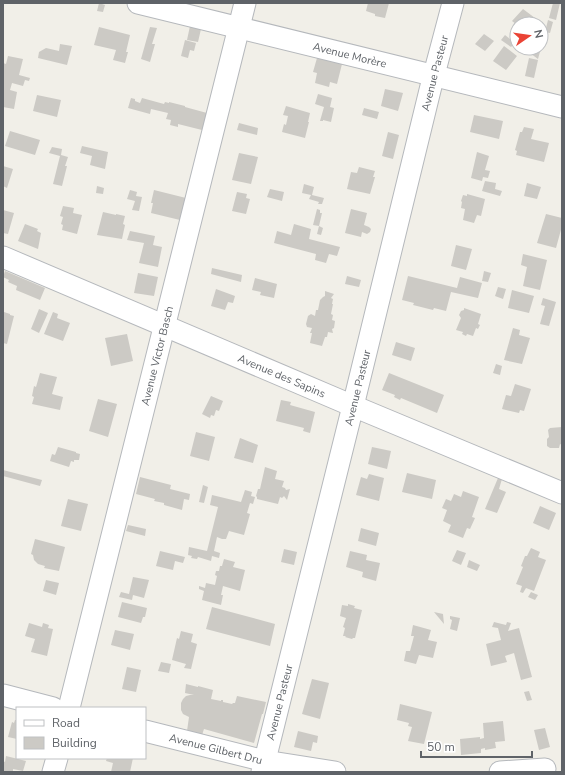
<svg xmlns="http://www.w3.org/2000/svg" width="565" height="775" font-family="'Nunito Sans',sans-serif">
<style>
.building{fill:#cccac5}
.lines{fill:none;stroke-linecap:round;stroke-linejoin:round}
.minor-casing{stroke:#b5b8bc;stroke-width:23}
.minor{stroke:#fff;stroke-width:21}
.labels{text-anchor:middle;stroke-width:3;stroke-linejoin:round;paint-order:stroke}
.street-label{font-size:11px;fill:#5f6368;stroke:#fff}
</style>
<rect width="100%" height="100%" fill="#f1efe8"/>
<path class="building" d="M 99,3 L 105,5 L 103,12 L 97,11 Z
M 368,3 L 389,3 L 385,18 L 375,16 L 375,14 L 366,11 Z
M 553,3 L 560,3 L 556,20 L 549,18 Z
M 523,9 L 535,18 L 531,24 L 516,24 L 512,21 Z
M 548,20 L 553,22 L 550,33 L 545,32 Z
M 190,26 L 201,29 L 198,42 L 187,40 Z
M 99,27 L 130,35 L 126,52 L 128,52 L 125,63 L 113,60 L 116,50 L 94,45 Z
M 150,27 L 157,28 L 152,44 L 155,44 L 150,62 L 141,59 Z
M 484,34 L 494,41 L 485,51 L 475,44 Z
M 505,35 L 515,43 L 511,47 L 501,40 Z
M 185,40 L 196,43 L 194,51 L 190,50 L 188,58 L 181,56 Z
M 60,44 L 72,46 L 67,65 L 38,58 L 39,52 L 46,48 L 59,51 Z
M 504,46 L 517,56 L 506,70 L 493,61 Z
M 523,48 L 541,48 L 538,59 Z
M 8,56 L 23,59 L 19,75 L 30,78 L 29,81 L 25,80 L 23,86 L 12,83 L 10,90 L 17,92 L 14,109 L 3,107 L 3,85 L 4,81 L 3,80 L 3,63 L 6,64 Z
M 317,58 L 342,64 L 337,84 L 330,82 L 329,87 L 315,83 L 317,73 L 313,72 Z
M 529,58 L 538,60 L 534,78 L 525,76 Z
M 385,89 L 403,93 L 398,111 L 381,106 Z
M 318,94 L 332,98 L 330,107 L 334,108 L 331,122 L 323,120 L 323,121 L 320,121 L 324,107 L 315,104 Z
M 37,95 L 61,100 L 57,117 L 33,111 Z
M 131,98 L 135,99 L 135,101 L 140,103 L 142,98 L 164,104 L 165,102 L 169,103 L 169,102 L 185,106 L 185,107 L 207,113 L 202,130 L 178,124 L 178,127 L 170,125 L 171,120 L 166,119 L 168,113 L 151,109 L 150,114 L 128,108 Z
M 286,106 L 310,113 L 308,122 L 309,122 L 305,138 L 282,132 L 284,124 L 286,125 L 288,116 L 283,115 Z
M 364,108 L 379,112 L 377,119 L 362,115 Z
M 474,115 L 503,121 L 499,139 L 470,132 Z
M 239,123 L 258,128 L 257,135 L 237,130 Z
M 524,127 L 534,129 L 531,139 L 549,143 L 544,162 L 516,155 L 517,151 L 515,150 L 520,132 L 522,132 Z
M 10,131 L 40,140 L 35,155 L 5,146 Z
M 388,132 L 399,135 L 393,159 L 382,156 Z
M 82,146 L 108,152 L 105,169 L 90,165 L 92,156 L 80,153 Z
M 52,147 L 62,149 L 61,155 L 68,157 L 65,166 L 67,166 L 62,186 L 53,184 L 60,156 L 49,153 Z
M 477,152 L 489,156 L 485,170 L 490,171 L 488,178 L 483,177 L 482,181 L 471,178 Z
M 239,153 L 258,157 L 251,184 L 232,180 Z
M 3,166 L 13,169 L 7,188 L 3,186 Z
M 359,167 L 375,171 L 373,177 L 375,177 L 370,194 L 347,189 L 351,172 L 357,173 Z
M 485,181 L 496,183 L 495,189 L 502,191 L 500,196 L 482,191 Z
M 527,183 L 541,187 L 537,199 L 524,196 Z
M 304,184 L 314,187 L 312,195 L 324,198 L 322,204 L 318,204 L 319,202 L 309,199 L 311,195 L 302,193 Z
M 97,186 L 104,188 L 103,194 L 96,193 Z
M 270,189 L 284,192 L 282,201 L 267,197 Z
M 130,190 L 137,192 L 136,196 L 142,197 L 139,211 L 132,210 L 135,201 L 127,199 Z
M 154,190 L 186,198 L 180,220 L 151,213 L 153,203 L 151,203 Z
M 237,192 L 247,194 L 246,198 L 250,199 L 246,214 L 232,211 Z
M 467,194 L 485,199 L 481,216 L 477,215 L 474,223 L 463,220 L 465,209 L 461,208 L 462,202 L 461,201 L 463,195 L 467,196 Z
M 63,206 L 74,208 L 73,213 L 82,215 L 77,234 L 62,230 L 63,225 L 61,224 L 63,217 L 60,216 Z
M 317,209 L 320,210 L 320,213 L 322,213 L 319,226 L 323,228 L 321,235 L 317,234 L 319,226 L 313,225 Z
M 351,209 L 367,213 L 364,225 L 369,227 L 371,229 L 370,232 L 367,234 L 362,232 L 361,237 L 345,233 Z
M 3,210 L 14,213 L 8,234 L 3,233 Z
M 103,212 L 116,215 L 116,214 L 125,216 L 123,224 L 125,225 L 122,239 L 97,235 Z
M 546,214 L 562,218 L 562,226 L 556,248 L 537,243 Z
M 25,224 L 38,229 L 37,231 L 41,233 L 38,249 L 18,241 Z
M 294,224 L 311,229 L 309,239 L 340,247 L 337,256 L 329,254 L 326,263 L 315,260 L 316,254 L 274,243 L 277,231 L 291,235 Z
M 130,231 L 155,236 L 153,245 L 162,247 L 158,267 L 139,263 L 144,243 L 127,240 Z
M 456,245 L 472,249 L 466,270 L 451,266 Z
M 523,254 L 547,260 L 540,290 L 523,286 L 527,267 L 521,265 Z
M 212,268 L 242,275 L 241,282 L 211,274 Z
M 5,271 L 45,288 L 40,300 L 16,290 L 17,286 L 8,282 L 9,280 L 3,277 Z
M 484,271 L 491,273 L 488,282 L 482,281 Z
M 138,273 L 158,277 L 154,296 L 134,293 Z
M 347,276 L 361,280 L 359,287 L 345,284 Z
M 408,276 L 457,288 L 460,277 L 482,283 L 478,298 L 451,292 L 446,311 L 434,308 L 433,310 L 413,305 L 414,303 L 402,300 Z
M 255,278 L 277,284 L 274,298 L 260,295 L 261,292 L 252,290 Z
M 498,287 L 506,289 L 503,299 L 495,296 Z
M 216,289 L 235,296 L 233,303 L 228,302 L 225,310 L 211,306 Z
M 512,290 L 534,296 L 529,313 L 508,308 Z
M 325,291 L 334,294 L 331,298 L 333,299 L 332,304 L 333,304 L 331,314 L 333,315 L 332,320 L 335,321 L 334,328 L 332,329 L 333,333 L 328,332 L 327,337 L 325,337 L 322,346 L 310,343 L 312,333 L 310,333 L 312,328 L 307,327 L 306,324 L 308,316 L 311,314 L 315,316 L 316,310 L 318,310 L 320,300 L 323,297 L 325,296 Z
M 543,298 L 556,302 L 549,326 L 540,324 L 545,306 L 541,305 Z
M 464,308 L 481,314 L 478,324 L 480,325 L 478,329 L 476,328 L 473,336 L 467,334 L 466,336 L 462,334 L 463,332 L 456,330 L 461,318 L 459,315 L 461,311 L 464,310 Z
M 39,309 L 48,313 L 39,333 L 31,329 Z
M 4,312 L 10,314 L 10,315 L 14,316 L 7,344 L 3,343 L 3,317 Z
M 53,312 L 58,314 L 57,318 L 70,323 L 63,341 L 44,334 Z
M 513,328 L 520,330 L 519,335 L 530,338 L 522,364 L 504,360 Z
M 127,334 L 133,361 L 111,366 L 105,338 Z
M 396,342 L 415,348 L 411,361 L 392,355 Z
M 496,364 L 502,366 L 500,375 L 493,373 Z
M 40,373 L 57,377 L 52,394 L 63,397 L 60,410 L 32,404 L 34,397 L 32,396 L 34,386 L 36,387 Z
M 389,373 L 444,395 L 437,413 L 401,398 L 400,400 L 394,397 L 395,395 L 382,390 Z
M 515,384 L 531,389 L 524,411 L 520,410 L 519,413 L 502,409 L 506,395 L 511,396 Z
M 211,396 L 223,401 L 219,411 L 216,410 L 214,416 L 211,415 L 210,418 L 202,414 Z
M 98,399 L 117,404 L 108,437 L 89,431 Z
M 281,400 L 291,402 L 290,405 L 315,412 L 310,433 L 303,431 L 304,428 L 276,421 Z
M 562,427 L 562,445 L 560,444 L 559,448 L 550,448 L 547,446 L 547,439 L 549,437 L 548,430 L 550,428 Z
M 196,432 L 215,437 L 209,461 L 190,456 Z
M 240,438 L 258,445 L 253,463 L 234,458 Z
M 58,447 L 76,452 L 76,453 L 80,454 L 79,460 L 74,460 L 74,462 L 71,461 L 69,467 L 50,461 L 52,454 L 55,455 Z
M 372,447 L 391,451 L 387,469 L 368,464 Z
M 265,467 L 277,471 L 275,479 L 284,481 L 282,487 L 285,488 L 286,490 L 290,489 L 287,500 L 284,496 L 282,498 L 280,497 L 278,504 L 257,499 L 257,497 L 256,496 L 258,489 L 260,489 Z
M 3,470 L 42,480 L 40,486 L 3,476 Z
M 407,473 L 436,480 L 432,499 L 402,492 Z
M 369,474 L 384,478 L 379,501 L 356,495 L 361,477 L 367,479 Z
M 140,477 L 171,485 L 170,489 L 190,494 L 189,500 L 184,499 L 182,510 L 164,505 L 164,503 L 154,501 L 155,499 L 136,494 Z
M 498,478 L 502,479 L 499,489 L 506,492 L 497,513 L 485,509 Z
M 203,485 L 208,487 L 204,503 L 199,502 Z
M 245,490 L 252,492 L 251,496 L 255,497 L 253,504 L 250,503 L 247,513 L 250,514 L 244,535 L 229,531 L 226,539 L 222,539 L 217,537 L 214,551 L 220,553 L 219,558 L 212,556 L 211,561 L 198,557 L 197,559 L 191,558 L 192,556 L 188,555 L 189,547 L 207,551 L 218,507 L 210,505 L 212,495 L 241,502 Z
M 463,491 L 479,497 L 472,517 L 475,518 L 470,529 L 467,528 L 463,538 L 448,532 L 451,525 L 443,521 L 447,510 L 442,508 L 446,499 L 451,501 L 454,494 L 461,497 Z
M 68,499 L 88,504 L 81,531 L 61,526 Z
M 540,506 L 556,513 L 549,530 L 533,523 Z
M 128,525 L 146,529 L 145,536 L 126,531 Z
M 361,528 L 379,533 L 376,546 L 358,541 Z
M 35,539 L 65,547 L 59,571 L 44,568 L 45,566 L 38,564 L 34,560 L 33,555 L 31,554 Z
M 531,548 L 540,552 L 538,557 L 546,560 L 534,591 L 526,588 L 523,593 L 520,592 L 522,586 L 516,584 L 523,567 L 521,566 L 525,556 L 527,556 Z
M 284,549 L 297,552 L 294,565 L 281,562 Z
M 457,550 L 466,553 L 461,565 L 452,561 Z
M 160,551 L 185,557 L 183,563 L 175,561 L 173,570 L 156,566 Z
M 350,551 L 367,555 L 366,560 L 380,563 L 376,581 L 362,577 L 363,572 L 346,567 Z
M 224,559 L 235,562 L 233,567 L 245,570 L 240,591 L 223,586 L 221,595 L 223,595 L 221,605 L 202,600 L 204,591 L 199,589 L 199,586 L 205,588 L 206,583 L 215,585 L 217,576 L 215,575 L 216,571 L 219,571 L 220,566 L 222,566 Z
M 469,560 L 480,565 L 477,571 L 467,567 Z
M 133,577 L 149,580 L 144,598 L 133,595 L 132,600 L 119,597 L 121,592 L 129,594 Z
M 46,580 L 59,583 L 56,595 L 43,591 Z
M 531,592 L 538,595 L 535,600 L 528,597 Z
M 122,602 L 147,608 L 145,617 L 143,617 L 141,623 L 118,617 Z
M 348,604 L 355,606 L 354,608 L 362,610 L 355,638 L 353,638 L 352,639 L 345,637 L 346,636 L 343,636 L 345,628 L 343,627 L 346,618 L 340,616 L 342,605 L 348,606 Z
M 212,607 L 275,624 L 270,646 L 206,629 Z
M 434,612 L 443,614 L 444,624 Z
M 450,616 L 460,618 L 457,631 L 450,629 L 452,620 L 450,619 Z
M 494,622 L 506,625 L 507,622 L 511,623 L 508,631 L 519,628 L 532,677 L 521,680 L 514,653 L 505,656 L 507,662 L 491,666 L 486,644 L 501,640 L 498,628 L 492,627 Z
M 29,623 L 42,627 L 43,623 L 49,625 L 48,628 L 53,629 L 47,656 L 31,652 L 35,639 L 25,636 Z
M 413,625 L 431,630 L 428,640 L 437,642 L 433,658 L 419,655 L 416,664 L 404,661 L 406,651 L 410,651 L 414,636 L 411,636 Z
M 115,630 L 134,634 L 130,650 L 111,645 Z
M 181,631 L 193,634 L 191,642 L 197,644 L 191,669 L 184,668 L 186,664 L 172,660 L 177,638 L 179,639 Z
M 161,662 L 171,664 L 169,673 L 158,671 Z
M 127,667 L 141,670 L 136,692 L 122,689 Z
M 312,679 L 329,683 L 320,719 L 302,714 Z
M 186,684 L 198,687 L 198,686 L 213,690 L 211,699 L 221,701 L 221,700 L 223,700 L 223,702 L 232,704 L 233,703 L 235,703 L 237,696 L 266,702 L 263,714 L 262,714 L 254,743 L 204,729 L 202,735 L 187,731 L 189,717 L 183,714 L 181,710 L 181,703 L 183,699 L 186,696 L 190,695 L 194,695 L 185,693 Z
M 529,691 L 532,700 L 527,701 L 524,692 Z
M 400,704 L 432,712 L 424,744 L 408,741 L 412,727 L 408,726 L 409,723 L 397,720 Z
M 15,720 L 17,720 L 17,739 L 8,737 L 12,722 L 14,723 Z
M 503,721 L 505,741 L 495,742 L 496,748 L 485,750 L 485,748 L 481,749 L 481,753 L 461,755 L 460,739 L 480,737 L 480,739 L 484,738 L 483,723 Z
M 545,728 L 550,747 L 539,750 L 534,730 Z
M 298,731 L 318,736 L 317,743 L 313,742 L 311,751 L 294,747 Z
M 6,756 L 26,761 L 23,771 L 13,769 L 13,772 L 3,772 L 3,761 L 5,762 Z
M 107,758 L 133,758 L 130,772 L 111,772 L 113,763 L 106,761 Z"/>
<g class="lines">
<g class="minor-casing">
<g id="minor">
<path id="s1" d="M 138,3 L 562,107"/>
<path id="s2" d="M 3,257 L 346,403 L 562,493"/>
<path d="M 3,695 L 53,708"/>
<path id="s3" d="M 69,708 L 245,3"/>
<path id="s4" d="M 145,731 L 265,761 L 335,772"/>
<path d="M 53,772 L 57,758"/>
<path id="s5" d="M 262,772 L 353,406 L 432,82 L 453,3"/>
<path d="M 500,772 L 545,769"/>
</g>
</g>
<use href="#minor" class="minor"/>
</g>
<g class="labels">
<g class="street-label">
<text dy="4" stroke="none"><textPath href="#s1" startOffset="218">Avenue Morère</textPath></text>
<text dy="4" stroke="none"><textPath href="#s5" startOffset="720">Avenue Pasteur</textPath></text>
<text dy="4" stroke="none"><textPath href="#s3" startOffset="363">Avenue Victor Basch</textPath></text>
<text dy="4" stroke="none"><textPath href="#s2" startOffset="303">Avenue des Sapins</textPath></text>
<text dy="4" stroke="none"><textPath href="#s5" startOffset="396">Avenue Pasteur</textPath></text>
<text dy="4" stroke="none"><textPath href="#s5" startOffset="72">Avenue Pasteur</textPath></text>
<text dy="4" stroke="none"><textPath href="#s4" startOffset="73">Avenue Gilbert Dru</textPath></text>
</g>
</g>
<rect width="565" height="775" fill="none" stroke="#5f6368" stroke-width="8"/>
<rect x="16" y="707" width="130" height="52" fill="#ffffff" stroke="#bfc1c3"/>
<rect x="24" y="720" width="20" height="6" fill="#ffffff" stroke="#bfc1c3"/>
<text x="52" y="727" font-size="12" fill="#5f6368">Road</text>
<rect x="24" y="737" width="20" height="12" fill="#cccac5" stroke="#bfc1c3"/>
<text x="52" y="747" font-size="12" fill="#5f6368">Building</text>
<g transform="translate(529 36) rotate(77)"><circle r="19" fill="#ffffff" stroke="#bfc1c3"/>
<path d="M0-3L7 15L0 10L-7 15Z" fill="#ea4335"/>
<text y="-6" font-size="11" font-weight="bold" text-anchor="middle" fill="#5f6368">N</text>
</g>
<path d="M421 751v6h111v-6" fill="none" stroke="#5f6368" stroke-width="2"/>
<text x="427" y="751" font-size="12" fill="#5f6368" stroke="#ffffff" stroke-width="3" paint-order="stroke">50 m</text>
</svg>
